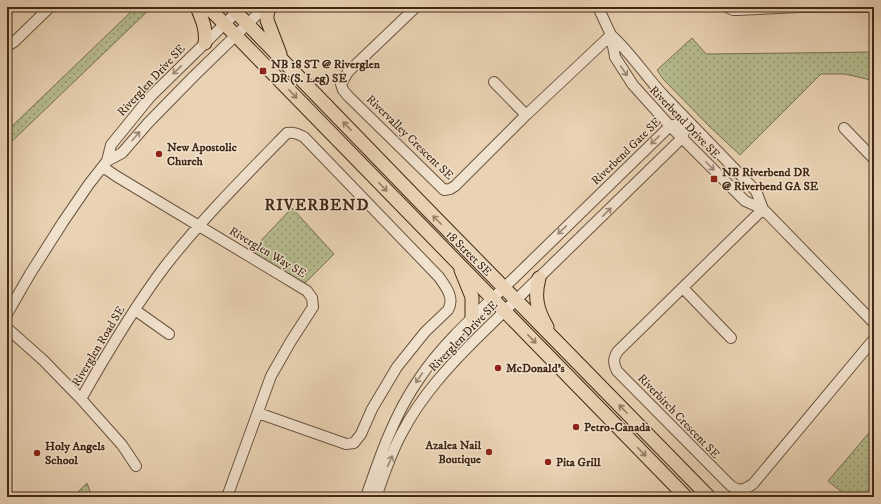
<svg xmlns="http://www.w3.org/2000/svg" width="881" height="504" font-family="'IM FELL DW Pica',serif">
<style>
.grass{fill:url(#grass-dots);stroke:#7c7252}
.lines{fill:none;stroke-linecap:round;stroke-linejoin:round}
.minor-casing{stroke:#6c543e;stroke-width:12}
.major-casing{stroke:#422916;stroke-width:15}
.minor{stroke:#f1e2ce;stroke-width:10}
.major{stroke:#ead3b4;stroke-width:13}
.oneway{stroke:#9a8672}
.oneway2{stroke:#967e65}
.poi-dot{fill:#8f2418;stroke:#f1e2ce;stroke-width:1.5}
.labels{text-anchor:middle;stroke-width:3;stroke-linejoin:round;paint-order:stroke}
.poi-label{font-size:12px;font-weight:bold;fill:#422916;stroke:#f1e2ce;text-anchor:start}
.street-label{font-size:12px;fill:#422916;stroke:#f1e2ce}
.district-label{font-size:16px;font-weight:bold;letter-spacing:1px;fill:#422916;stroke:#f1e2ce}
</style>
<defs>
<pattern id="grass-dots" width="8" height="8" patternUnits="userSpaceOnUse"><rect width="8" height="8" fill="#b6bc8e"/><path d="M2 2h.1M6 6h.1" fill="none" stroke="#969973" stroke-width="1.8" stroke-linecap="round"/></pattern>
</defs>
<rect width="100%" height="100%" fill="#ead3b4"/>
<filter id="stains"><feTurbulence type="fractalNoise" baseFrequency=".005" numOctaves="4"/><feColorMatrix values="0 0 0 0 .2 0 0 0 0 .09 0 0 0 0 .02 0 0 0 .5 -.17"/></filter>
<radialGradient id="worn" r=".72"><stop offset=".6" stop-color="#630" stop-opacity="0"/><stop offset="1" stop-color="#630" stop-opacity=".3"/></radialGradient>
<path class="grass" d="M 136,7 L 152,7 L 7,146 L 7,131 Z
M 692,38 L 706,54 L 874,52 L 874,83 L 871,80 L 845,74 L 821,74 L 740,155 L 710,127 L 663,79 L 657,70 Z
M 292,208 L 334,254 L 305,283 L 297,280 L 251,251 Z
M 874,427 L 874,487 L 866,497 L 848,497 L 828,481 Z
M 87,483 L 92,497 L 73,497 Z"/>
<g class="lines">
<g class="minor-casing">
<path id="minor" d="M 416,7 L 348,72 L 341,84 L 343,90 L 348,96 L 444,190 L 450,189 L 455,186 L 526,115 L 611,35
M 598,7 L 611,35 L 615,57 L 633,85 L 670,126 L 745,201 L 763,209 L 874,323
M 727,7 L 733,10 L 738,10 L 800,7 L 867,7
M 611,35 C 632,54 646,77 665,97 L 756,191 L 763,209
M 7,46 L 14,42 L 50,7
M 494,82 L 526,115
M 844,128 L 874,159
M 107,161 L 111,145 L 150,97 L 242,7
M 103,167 L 116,176 L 307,291 L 312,298 L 313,307 L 291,341 L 271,376 L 227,497
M 763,209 L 618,351 C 613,358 613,363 617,371 L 730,485 C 739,492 744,490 753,484 L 874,339
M 683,288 L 731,338
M 135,310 L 169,334
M 7,314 L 30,274 L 63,222 L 89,184 L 107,161 L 122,153 L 148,123 L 194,76 L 265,7
M 7,328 L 43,360 L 81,399 C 107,353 134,307 166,265 C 203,218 245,176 287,133 C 294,132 298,134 304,137 L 439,277 C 446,287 455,298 448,310 L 425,332 L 397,367 L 372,409 L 361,434 L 354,443 L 346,444 L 258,413
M 81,399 L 122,445 L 136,466
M 366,497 C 380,456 394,415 419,379 C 445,340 481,310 514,278 C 566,227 618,176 670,126 L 688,121
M 376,497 C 384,475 391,452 403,431 C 421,397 447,368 475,340 L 682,138 L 688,121"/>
</g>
<g class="major-casing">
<path id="major" d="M 197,7 C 202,19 207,30 205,43
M 208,7 L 686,497
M 231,7 L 422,204 L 709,497
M 269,7 L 267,15 L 267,20 L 280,54
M 461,270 L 472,297 L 472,317
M 539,278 C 534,297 537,310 547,327"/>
</g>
<use href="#minor" class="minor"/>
<use href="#major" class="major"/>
</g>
<defs><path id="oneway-shaft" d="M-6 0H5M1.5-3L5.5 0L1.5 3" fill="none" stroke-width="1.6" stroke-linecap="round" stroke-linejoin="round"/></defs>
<g class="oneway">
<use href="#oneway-shaft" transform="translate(177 70) rotate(136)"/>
<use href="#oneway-shaft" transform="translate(624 71) rotate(56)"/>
<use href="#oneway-shaft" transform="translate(136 136) rotate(-49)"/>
<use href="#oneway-shaft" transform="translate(655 140) rotate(136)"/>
<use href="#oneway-shaft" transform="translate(710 166) rotate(45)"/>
<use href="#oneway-shaft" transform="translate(607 212) rotate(-44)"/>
<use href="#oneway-shaft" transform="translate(562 230) rotate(136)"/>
<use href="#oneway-shaft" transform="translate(419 378) rotate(124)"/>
<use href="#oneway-shaft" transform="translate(390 461) rotate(-66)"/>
</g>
<g class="oneway2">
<use href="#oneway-shaft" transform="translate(293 94) rotate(46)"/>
<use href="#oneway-shaft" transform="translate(347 126) rotate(-134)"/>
<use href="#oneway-shaft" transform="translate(383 187) rotate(46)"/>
<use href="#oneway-shaft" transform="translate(437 220) rotate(-135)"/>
<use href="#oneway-shaft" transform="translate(532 339) rotate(46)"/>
<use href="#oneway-shaft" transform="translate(623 409) rotate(-134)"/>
<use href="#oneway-shaft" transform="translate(642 452) rotate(46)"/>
</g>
<g class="poi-dot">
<rect x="259" y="67" width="8" height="8" rx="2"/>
<circle cx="159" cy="154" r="4"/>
<rect x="710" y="175" width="8" height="8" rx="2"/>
<circle cx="498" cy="368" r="4"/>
<circle cx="576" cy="427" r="4"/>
<circle cx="489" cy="452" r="4"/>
<circle cx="37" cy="453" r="4"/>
<circle cx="548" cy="462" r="4"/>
</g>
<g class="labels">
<g class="poi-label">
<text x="271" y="68">NB 18 ST @ Riverglen<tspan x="271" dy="14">DR (S. Leg) SE</tspan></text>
<text x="167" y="151">New Apostolic<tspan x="167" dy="14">Church</tspan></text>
<text x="722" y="176">NB Riverbend DR<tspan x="722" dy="14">@ Riverbend GA SE</tspan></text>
<text x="506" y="372">McDonald's</text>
<text x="584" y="431">Petro-Canada</text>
<text x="481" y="449" text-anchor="end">Azalea Nail<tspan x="481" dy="14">Boutique</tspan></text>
<text x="45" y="450">Holy Angels<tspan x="45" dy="14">School</tspan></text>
<text x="556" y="466">Pita Grill</text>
</g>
<g class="street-label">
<text transform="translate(151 80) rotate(-47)" y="4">Riverglen Drive SE</text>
<text transform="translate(685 122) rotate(46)" y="4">Riverbend Drive SE</text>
<text transform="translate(410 137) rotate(44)" y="4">Rivervalley Crescent SE</text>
<text transform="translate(626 151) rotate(-44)" y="4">Riverbend Gate SE</text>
<text transform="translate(268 252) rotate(31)" y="4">Riverglen Way SE</text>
<text transform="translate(469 253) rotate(45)" y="4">18 Street SE</text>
<text transform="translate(463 336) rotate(-46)" y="4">Riverglen Drive SE</text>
<text transform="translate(98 346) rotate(-59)" y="4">Riverglen Road SE</text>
<text transform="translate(679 416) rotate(46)" y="4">Riverbirch Crescent SE</text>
</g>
<g class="district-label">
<text x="317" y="210">RIVERBEND</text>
</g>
</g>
<rect width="881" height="504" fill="none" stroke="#ead3b4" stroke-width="24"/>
<rect x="8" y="8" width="865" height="488" fill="none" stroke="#422916" stroke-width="2"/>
<rect x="12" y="12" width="857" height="480" fill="none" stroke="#422916"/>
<rect width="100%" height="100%" filter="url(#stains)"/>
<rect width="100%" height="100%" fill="url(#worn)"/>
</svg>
